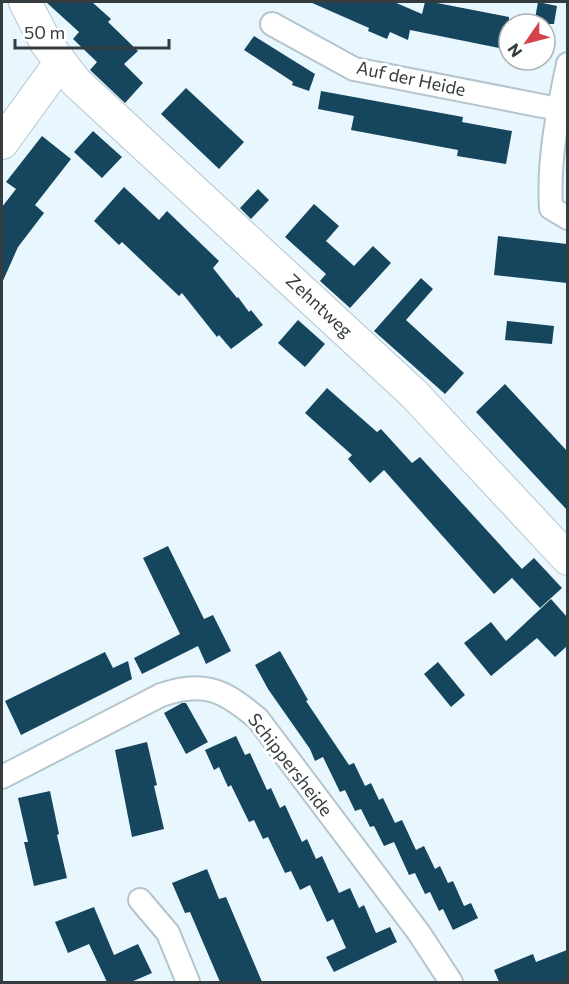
<svg xmlns="http://www.w3.org/2000/svg" width="569" height="984" font-family="Commissioner,sans-serif">
<style>
.building{fill:#16465d}
.lines{fill:none;stroke-linecap:round;stroke-linejoin:round}
.street-casing{stroke:#b4c5cf;stroke-width:26}
.secondary-casing{stroke:#b4c5cf;stroke-width:34}
.street{stroke:#fff;stroke-width:22}
.secondary{stroke:#fff;stroke-width:32}
.labels{text-anchor:middle;stroke-width:6;stroke-linejoin:round;paint-order:stroke}
.street-label{font-size:18px;fill:#353c40;stroke:#fff}
</style>
<rect width="100%" height="100%" fill="#e8f6fe"/>
<path class="building" d="M 46,2 L 92,2 L 111,19 L 108,22 L 138,51 L 124,64 L 143,83 L 125,103 L 90,70 L 97,62 L 73,39 L 79,32 Z
M 310,2 L 394,2 L 422,14 L 425,2 L 432,2 L 509,17 L 509,50 L 410,30 L 408,40 L 390,32 L 387,39 L 368,31 L 369,28 Z
M 538,2 L 557,6 L 554,24 L 534,24 Z
M 254,36 L 315,74 L 309,91 L 292,85 L 293,82 L 244,50 Z
M 186,88 L 244,142 L 219,169 L 161,114 Z
M 321,91 L 463,117 L 462,122 L 512,131 L 506,164 L 457,156 L 458,150 L 351,130 L 354,116 L 318,109 Z
M 93,131 L 122,157 L 102,178 L 74,152 Z
M 42,136 L 71,159 L 35,205 L 44,213 L 18,247 L 2,283 L 2,207 L 16,189 L 6,182 Z
M 124,187 L 159,220 L 167,211 L 219,261 L 213,268 L 237,298 L 238,297 L 249,312 L 251,310 L 263,325 L 231,349 L 219,335 L 217,337 L 182,293 L 179,296 L 122,242 L 119,245 L 94,221 Z
M 258,189 L 269,200 L 251,219 L 240,208 Z
M 314,204 L 339,226 L 326,241 L 354,266 L 373,246 L 391,263 L 350,308 L 320,281 L 326,274 L 285,237 Z
M 498,236 L 567,244 L 567,283 L 494,275 Z
M 421,278 L 433,289 L 406,320 L 464,373 L 445,394 L 374,331 Z
M 298,320 L 325,344 L 305,367 L 278,343 Z
M 507,321 L 554,326 L 552,344 L 505,340 Z
M 505,384 L 567,451 L 567,510 L 476,412 Z
M 327,388 L 377,432 L 381,429 L 412,463 L 420,457 L 522,569 L 494,594 L 384,470 L 370,483 L 348,459 L 352,455 L 305,413 Z
M 168,546 L 204,619 L 213,615 L 231,651 L 206,664 L 198,646 L 142,674 L 134,658 L 180,634 L 143,558 Z
M 534,558 L 562,588 L 540,608 L 512,578 Z
M 551,599 L 567,617 L 567,646 L 555,657 L 537,638 L 491,676 L 464,643 L 491,622 L 506,641 Z
M 280,651 L 308,700 L 306,701 L 349,765 L 354,763 L 365,786 L 371,783 L 379,800 L 383,798 L 395,823 L 402,820 L 416,850 L 424,846 L 435,869 L 440,866 L 448,883 L 453,881 L 464,906 L 471,903 L 478,918 L 453,930 L 443,909 L 439,911 L 430,892 L 425,894 L 415,873 L 409,875 L 394,842 L 384,846 L 374,826 L 370,827 L 361,809 L 355,811 L 345,790 L 340,792 L 323,757 L 315,761 L 310,749 L 268,689 L 255,665 Z
M 105,652 L 113,668 L 128,661 L 132,679 L 21,735 L 5,701 Z
M 438,662 L 465,695 L 451,707 L 424,674 Z
M 182,703 L 186,703 L 208,742 L 186,754 L 164,713 Z
M 236,736 L 245,755 L 250,753 L 267,790 L 271,788 L 280,808 L 285,805 L 302,842 L 307,839 L 316,859 L 322,856 L 339,893 L 350,888 L 359,908 L 364,905 L 376,933 L 390,927 L 397,942 L 334,972 L 326,957 L 346,948 L 333,919 L 327,922 L 310,885 L 300,890 L 291,871 L 285,873 L 268,837 L 263,839 L 254,820 L 249,822 L 231,785 L 228,787 L 219,767 L 214,770 L 205,750 Z
M 147,742 L 157,785 L 154,786 L 164,829 L 132,837 L 115,750 Z
M 50,791 L 59,834 L 57,835 L 67,878 L 34,886 L 24,842 L 28,842 L 18,798 Z
M 207,869 L 219,899 L 226,897 L 262,982 L 220,982 L 190,912 L 185,913 L 172,883 Z
M 94,907 L 114,955 L 138,944 L 152,973 L 131,982 L 107,982 L 89,944 L 68,953 L 55,922 Z
M 567,950 L 567,982 L 499,982 L 494,970 L 533,954 L 536,962 Z"/>
<g class="lines">
<g class="street-casing">
<path id="street" d="M 272,24 L 354,69 L 558,109
M 568,64 C 558,111 548,160 551,208 L 568,218
M 2,777 L 161,695 C 204,680 224,690 258,719 L 419,933 L 451,982
M 140,900 L 168,933 L 188,982"/>
</g>
<g class="secondary-casing">
<path id="secondary" d="M 25,2 L 46,43 L 76,82 L 414,394 L 568,559
M 2,143 L 60,63"/>
</g>
<use href="#street" class="street"/>
<use href="#secondary" class="secondary"/>
</g>
<g class="labels">
<g class="street-label">
<text transform="translate(411 79) rotate(12)" y="6">Auf der Heide</text>
<text transform="translate(319 306) rotate(43)" y="6">Zehntweg</text>
<text transform="translate(290 765) rotate(52)" y="6">Schippersheide</text>
</g>
</g>
<rect width="569" height="984" fill="none" stroke="#353c40" stroke-width="6"/>
<g transform="translate(527 42) rotate(235)"><circle r="28" fill="#ffffff" stroke="#aeb1b3" stroke-width="1.5"/>
<path d="M0-4.5L10 22L0 15L-10 22Z" fill="#d3434c"/>
<text y="-9" font-size="16" font-weight="bold" text-anchor="middle" fill="#353c40">N</text>
</g>
<path d="M15 39v9h154v-9" fill="none" stroke="#353c40" stroke-width="3"/>
<text x="24" y="39" font-size="18" fill="#353c40" stroke="#ffffff" stroke-width="4.5" paint-order="stroke">50 m</text>
</svg>
